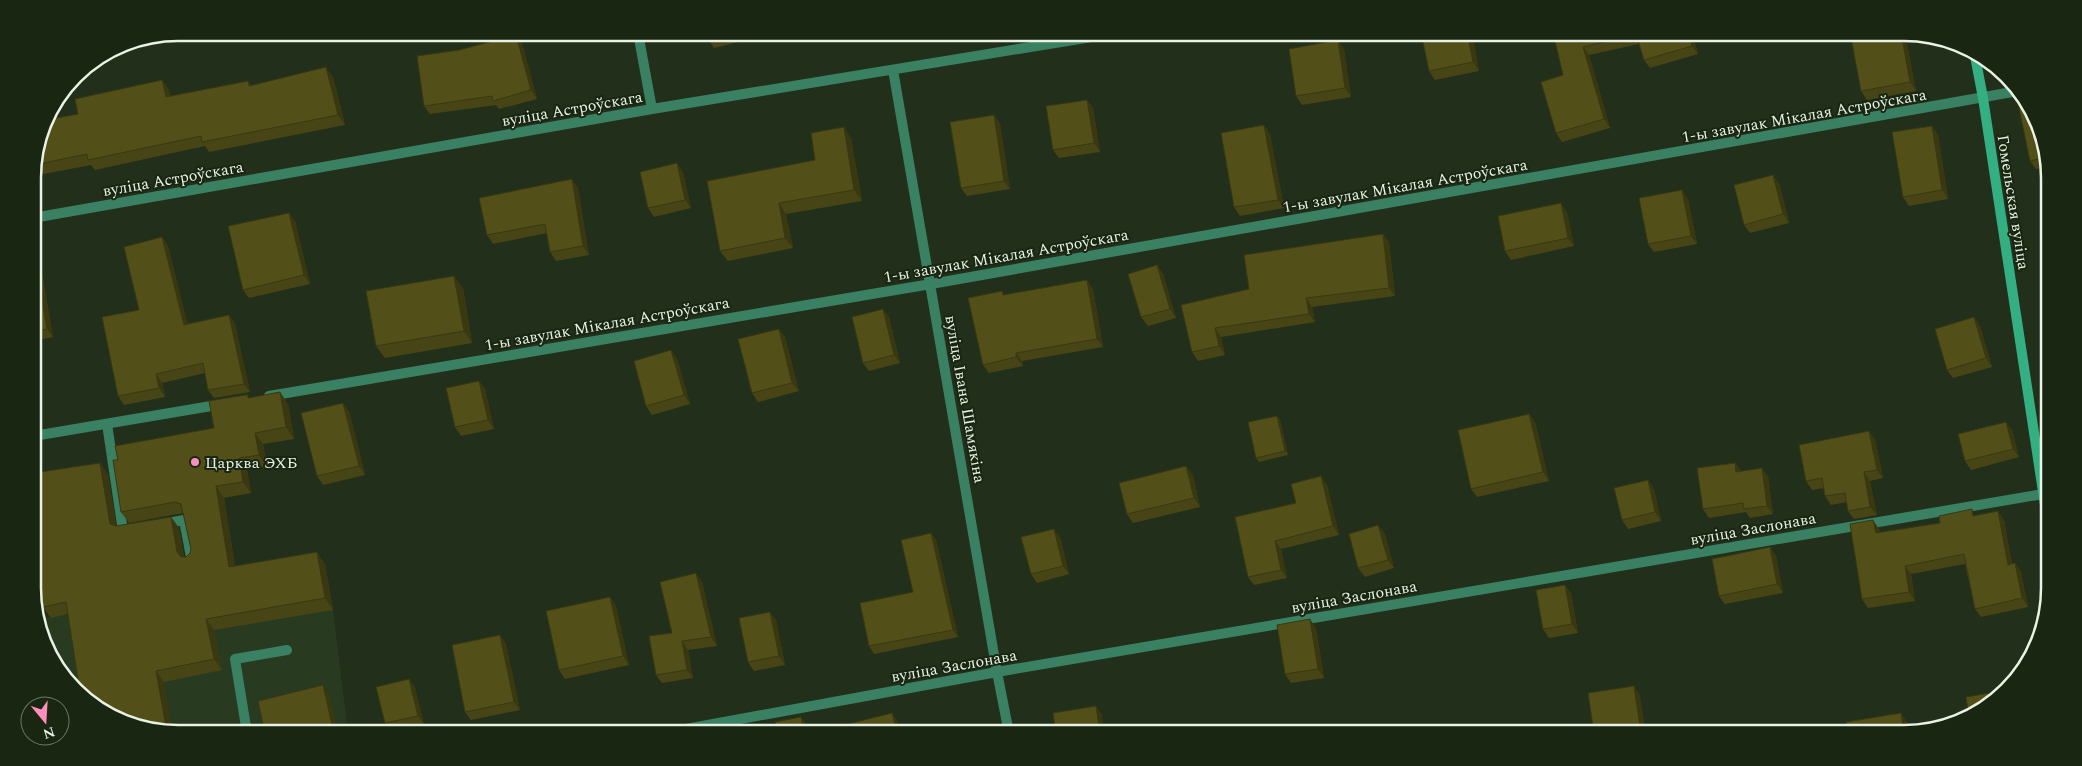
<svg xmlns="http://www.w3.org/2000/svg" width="2082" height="766" font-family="Spectral,serif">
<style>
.built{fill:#283a20}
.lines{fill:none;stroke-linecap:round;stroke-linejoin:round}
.lane{stroke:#3a8063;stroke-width:10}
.street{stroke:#3a8063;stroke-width:10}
.secondary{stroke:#34af82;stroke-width:10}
.wall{fill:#474515}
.shaded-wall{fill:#393811}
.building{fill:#525018;stroke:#393811}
.poi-dot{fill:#fe8ebb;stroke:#182612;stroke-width:2}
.labels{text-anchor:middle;stroke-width:4;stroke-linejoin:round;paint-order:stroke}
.street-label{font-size:16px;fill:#e9f2e5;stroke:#182612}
.poi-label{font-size:16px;fill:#e9f2e5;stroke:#182612;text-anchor:start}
.rim{fill:none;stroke:#e9f2e5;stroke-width:2.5}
</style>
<rect width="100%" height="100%" fill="#22301b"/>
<path class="built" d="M 320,557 L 325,564 L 333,610 L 348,733 L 178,733 L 150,729 L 136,590 Z
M 74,613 L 87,696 L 68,684 L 37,619 Z"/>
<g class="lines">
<path class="lane" d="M 107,424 L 123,531 L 129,530
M 162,524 L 184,520 L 192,562
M 247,733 L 235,659 L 287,650"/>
<path class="street" d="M 638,33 L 652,109
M 893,70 L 997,672 L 1009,733
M 33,218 L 652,109 L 1116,33
M 269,396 L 931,284 L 2018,91
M 34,436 L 223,404
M 664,733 L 997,672 L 2049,493"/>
<path class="secondary" d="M 1975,56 L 1983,98 L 2049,531"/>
</g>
<path class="wall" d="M 706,32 L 779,32 L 714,48 L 708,39 Z
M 789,32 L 831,32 L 795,42 Z
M 891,32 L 923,32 L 896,39 Z
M 1421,32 L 1472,32 L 1479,71 L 1435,80 L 1429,71 Z
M 1553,32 L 1692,32 L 1698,54 L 1650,68 L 1644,60 L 1639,44 L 1589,55 L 1610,128 L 1562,142 L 1556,133 L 1563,75 Z
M 1807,32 L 1846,32 L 1846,36 L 1813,42 Z
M 1905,33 L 1916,91 L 1867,100 L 1861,91 Z
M 516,35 L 522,43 L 537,99 L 499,109 L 496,105 L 430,114 L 424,106 L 459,50 Z
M 1344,49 L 1351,97 L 1302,105 L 1296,96 Z
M 333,77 L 345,125 L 209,152 L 205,146 L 95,170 L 91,165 L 33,176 L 33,168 L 46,120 L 78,114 L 162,80 L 169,90 L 170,96 L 248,81 L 251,86 Z
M 1087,100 L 1093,108 L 1100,152 L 1059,158 L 1053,150 Z
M 2025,107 L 2048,159 L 2048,167 L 2036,169 L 2030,161 Z
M 994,115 L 1000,124 L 1010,189 L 967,196 L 961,188 Z
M 1270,134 L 1284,208 L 1240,216 L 1234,207 Z
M 1938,134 L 1948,199 L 1909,206 L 1903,197 Z
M 851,138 L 862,201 L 786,214 L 793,248 L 728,261 L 720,251 L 815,160 Z
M 683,172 L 691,208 L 654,217 L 648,208 Z
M 1779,183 L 1789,223 L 1750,233 L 1744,225 Z
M 578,188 L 589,255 L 556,261 L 550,252 L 547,233 L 493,244 L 487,235 Z
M 1688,199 L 1697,244 L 1654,252 L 1648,244 Z
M 1567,212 L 1574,246 L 1511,260 L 1505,251 Z
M 295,221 L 310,284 L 249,298 L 243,290 Z
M 1383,234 L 1389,243 L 1395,296 L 1312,307 L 1315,322 L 1221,337 L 1225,355 L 1198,361 L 1192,352 L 1249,289 Z
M 162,237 L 168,246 L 187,324 L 229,315 L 235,324 L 250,392 L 214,398 L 208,390 L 205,373 L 162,383 L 165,397 L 124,405 L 118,396 L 139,310 Z
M 1157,265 L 1163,274 L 1176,318 L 1148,326 L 1141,317 Z
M 33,266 L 42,274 L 53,337 L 34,341 Z
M 463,288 L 472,343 L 385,358 L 376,346 Z
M 1093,289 L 1103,347 L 1022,361 L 1023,366 L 989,373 L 983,365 Z
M 889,317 L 900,363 L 869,371 L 863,363 Z
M 1980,326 L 1992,367 L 1953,378 L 1947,370 Z
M 785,337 L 799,391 L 758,402 L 752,393 Z
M 677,359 L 690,404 L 652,415 L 646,406 Z
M 479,381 L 485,389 L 494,429 L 461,436 L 455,427 Z
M 249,398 L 288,404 L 294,439 L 263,444 L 267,466 L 247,469 L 251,493 L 224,498 L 235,566 L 325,564 L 333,610 L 214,630 L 222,670 L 164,682 L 68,614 L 51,618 L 43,607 L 108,474 L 116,526 L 171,517 L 179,528 L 184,557 L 186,557 L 190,553 L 191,549 L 183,513 L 129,523 L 121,512 L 118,460 L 214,428 Z
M 349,411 L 365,475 L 323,485 L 317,476 Z
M 1529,414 L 1535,422 L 1549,481 L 1477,497 L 1471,489 Z
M 1277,416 L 1280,420 L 1288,455 L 1259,462 L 1256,458 Z
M 2012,430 L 2019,457 L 1971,470 L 1965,461 Z
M 1875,439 L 1883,478 L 1870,481 L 1877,515 L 1854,519 L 1848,511 L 1847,502 L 1831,505 L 1825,496 L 1824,488 L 1812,490 L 1806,481 Z
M 1735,463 L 1741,471 L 1768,476 L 1773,514 L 1750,518 L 1746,512 L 1709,518 L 1703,509 Z
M 1193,475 L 1200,507 L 1133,523 L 1127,514 Z
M 1648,480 L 1654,489 L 1661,521 L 1628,529 L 1622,520 Z
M 1327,485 L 1339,535 L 1281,549 L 1287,578 L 1254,585 L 1248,577 L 1296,503 Z
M 1976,515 L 2004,520 L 2012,564 L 2015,563 L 2021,572 L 2028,607 L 1981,617 L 1975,609 L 1965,564 L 1911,574 L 1915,601 L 1868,608 L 1862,599 L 1879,529 L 1880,532 L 1940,523 Z
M 1378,525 L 1385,534 L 1394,568 L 1365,577 L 1358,568 Z
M 931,533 L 936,540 L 958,637 L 874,654 L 869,646 L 913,592 Z
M 1060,537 L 1069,574 L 1037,583 L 1031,574 Z
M 1770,547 L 1776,556 L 1783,593 L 1725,604 L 1719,596 Z
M 702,582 L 717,646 L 688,650 L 693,678 L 662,683 L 656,675 L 672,633 Z
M 1565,585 L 1571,593 L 1578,633 L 1549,638 L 1543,629 Z
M 616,606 L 629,665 L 565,679 L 559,670 Z
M 776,620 L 785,665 L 754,671 L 748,662 Z
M 1316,628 L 1324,678 L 1291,683 L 1285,674 Z
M 500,635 L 506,644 L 520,710 L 471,720 L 465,712 Z
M 409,679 L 415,688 L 424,724 L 391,732 L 385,723 Z
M 329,694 L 338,733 L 265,733 Z"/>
<path class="shaded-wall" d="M 1467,32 L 1472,32 L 1479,71 L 1473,62 Z
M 1688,32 L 1692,32 L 1698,54 L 1692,46 Z
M 1901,32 L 1905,33 L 1916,91 L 1910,82 Z
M 516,35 L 522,43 L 537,99 L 531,90 Z
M 1338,40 L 1344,49 L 1351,97 L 1345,88 Z
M 1583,47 L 1589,55 L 1610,128 L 1604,119 Z
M 326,67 L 333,77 L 345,125 L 338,115 Z
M 162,80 L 169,90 L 173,107 L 166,97 Z
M 1087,100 L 1093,108 L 1100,152 L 1094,143 Z
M 994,115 L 1000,124 L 1010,189 L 1004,181 Z
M 1264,125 L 1270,134 L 1284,208 L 1278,200 Z
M 1932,126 L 1938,134 L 1948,199 L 1942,190 Z
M 844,127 L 851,138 L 862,201 L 854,190 Z
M 677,163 L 683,172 L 691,208 L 685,200 Z
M 1773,175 L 1779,183 L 1789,223 L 1783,214 Z
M 572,179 L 578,188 L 589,255 L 583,246 Z
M 1682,190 L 1688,199 L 1697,244 L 1691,236 Z
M 779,203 L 786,214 L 793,248 L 785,238 Z
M 1561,203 L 1567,212 L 1574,246 L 1568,238 Z
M 289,213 L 295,221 L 310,284 L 304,275 Z
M 1383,234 L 1389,243 L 1395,296 L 1389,288 Z
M 162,237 L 168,246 L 190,334 L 184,325 Z
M 36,265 L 42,274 L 53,337 L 47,329 Z
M 1157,265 L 1163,274 L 1176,318 L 1170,309 Z
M 454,276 L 463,288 L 472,343 L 464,331 Z
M 1087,280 L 1093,289 L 1103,347 L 1097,339 Z
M 1306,298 L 1312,307 L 1315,322 L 1309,314 Z
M 883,309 L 889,317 L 900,363 L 894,355 Z
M 229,315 L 235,324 L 250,392 L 244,384 Z
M 1974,317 L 1980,326 L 1992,367 L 1986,358 Z
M 1215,328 L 1221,337 L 1225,355 L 1219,346 Z
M 779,329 L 785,337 L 799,391 L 792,383 Z
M 671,350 L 677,359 L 690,404 L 684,395 Z
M 1016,353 L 1022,361 L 1023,366 L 1016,357 Z
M 156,374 L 162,383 L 165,397 L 159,388 Z
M 479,381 L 485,389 L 494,429 L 488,420 Z
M 280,392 L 288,404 L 294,439 L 286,427 Z
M 343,403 L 349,411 L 365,475 L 359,466 Z
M 1529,414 L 1535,422 L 1549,481 L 1543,472 Z
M 1277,416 L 1280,420 L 1288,455 L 1285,451 Z
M 2006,422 L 2012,430 L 2019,457 L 2013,449 Z
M 1869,431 L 1875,439 L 1883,478 L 1877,470 Z
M 255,433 L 263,444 L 267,466 L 259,455 Z
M 239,458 L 247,469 L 251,493 L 243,482 Z
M 100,463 L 108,474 L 118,536 L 110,524 Z
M 1735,463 L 1741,472 L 1736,472 Z
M 1186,466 L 1193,475 L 1200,507 L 1194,498 Z
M 1762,468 L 1768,476 L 1773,514 L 1767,506 Z
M 1864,472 L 1870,481 L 1877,515 L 1870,507 Z
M 1321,476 L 1327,485 L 1339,535 L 1333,526 Z
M 1648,480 L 1654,489 L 1661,521 L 1655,512 Z
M 216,486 L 224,498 L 237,578 L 229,567 Z
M 1998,511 L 2004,520 L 2014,574 L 2008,565 Z
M 171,517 L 179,528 L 185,564 L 177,552 Z
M 1873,520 L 1879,529 L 1882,542 L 1876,533 Z
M 1378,525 L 1385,534 L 1394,568 L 1388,560 Z
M 1054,529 L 1060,537 L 1069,574 L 1063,566 Z
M 931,533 L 936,540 L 958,637 L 953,630 Z
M 1275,541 L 1281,549 L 1287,578 L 1281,570 Z
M 1770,547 L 1776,556 L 1783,593 L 1777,584 Z
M 317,552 L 325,564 L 333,610 L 325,598 Z
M 2015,563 L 2021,572 L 2028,607 L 2022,598 Z
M 1905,566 L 1911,574 L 1915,601 L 1909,592 Z
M 696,573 L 702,582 L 717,646 L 711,637 Z
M 1565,585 L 1571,593 L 1578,633 L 1572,624 Z
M 610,597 L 616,606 L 629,665 L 623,656 Z
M 770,612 L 776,620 L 785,665 L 779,656 Z
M 206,619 L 214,630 L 222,670 L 214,659 Z
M 1310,619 L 1316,628 L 1324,678 L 1318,669 Z
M 500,635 L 506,644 L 520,710 L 514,702 Z
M 682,641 L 688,650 L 693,678 L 687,670 Z
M 156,671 L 164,682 L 173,733 L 167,732 Z
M 409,679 L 415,688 L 424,724 L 418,716 Z
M 323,685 L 329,694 L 338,733 L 336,733 L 333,729 Z
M 1634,686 L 1640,695 L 1646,733 L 1641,733 Z
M 1096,706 L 1102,715 L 1104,733 L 1100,733 Z
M 892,713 L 898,722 L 901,733 L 897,733 Z
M 1901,713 L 1907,722 L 1909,733 L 1904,733 Z
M 801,717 L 807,725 L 808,733 L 804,733 Z"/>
<path class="building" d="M 706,32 L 736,32 L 708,39 Z
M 1421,32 L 1467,32 L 1473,62 L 1429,71 Z
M 1553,32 L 1688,32 L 1692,46 L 1644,60 L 1636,34 L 1583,47 L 1604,119 L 1556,133 L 1541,82 L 1563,75 Z
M 1850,32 L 1901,32 L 1910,82 L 1861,91 Z
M 516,35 L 531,90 L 493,101 L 492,96 L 424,106 L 417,56 L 459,50 Z
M 1338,40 L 1345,88 L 1296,96 L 1289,49 Z
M 326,67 L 338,115 L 202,142 L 201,136 L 88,160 L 87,154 L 34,165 L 46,120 L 78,114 L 75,99 L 162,80 L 166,97 L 248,81 L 249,86 Z
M 1087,100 L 1094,143 L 1053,150 L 1046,106 Z
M 2025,107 L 2047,157 L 2030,161 L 2019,108 Z
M 994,115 L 1004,181 L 961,188 L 950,122 Z
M 1264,125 L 1278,200 L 1234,207 L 1221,133 Z
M 1932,126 L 1942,190 L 1903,197 L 1892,132 Z
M 844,127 L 854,190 L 779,203 L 785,238 L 720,251 L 707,181 L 815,160 L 811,133 Z
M 677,163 L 685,200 L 648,208 L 640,172 Z
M 1773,175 L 1783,214 L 1744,225 L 1734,185 Z
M 572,179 L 583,246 L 550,252 L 545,224 L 487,235 L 479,198 Z
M 1682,190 L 1691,236 L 1648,244 L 1639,198 Z
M 1561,203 L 1568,238 L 1505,251 L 1498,216 Z
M 289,213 L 304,275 L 243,290 L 228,226 Z
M 1383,234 L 1389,288 L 1306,298 L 1309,314 L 1215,328 L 1219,346 L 1192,352 L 1181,305 L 1249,289 L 1244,255 Z
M 162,237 L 184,325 L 229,315 L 244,384 L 208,390 L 203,363 L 156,374 L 159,388 L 118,396 L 102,317 L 139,310 L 124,247 Z
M 36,265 L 47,329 L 34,331 L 33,266 Z
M 1157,265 L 1170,309 L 1141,317 L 1128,274 Z
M 454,276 L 464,331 L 376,346 L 366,291 Z
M 1087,280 L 1097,339 L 1016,353 L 1016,357 L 983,365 L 968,298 L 1002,291 L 1003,295 Z
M 883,309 L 894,355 L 863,363 L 852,317 Z
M 1974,317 L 1986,358 L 1947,370 L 1935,329 Z
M 779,329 L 792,383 L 752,393 L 738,339 Z
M 671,350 L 684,395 L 646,406 L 634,361 Z
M 479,381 L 488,420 L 455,427 L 446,388 Z
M 280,392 L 286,427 L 255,433 L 259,455 L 239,458 L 243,482 L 216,486 L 229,567 L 317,552 L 325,598 L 206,619 L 214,659 L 156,671 L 167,732 L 131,726 L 80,692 L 66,602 L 43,607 L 35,558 L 34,473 L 100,463 L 110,524 L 116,526 L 171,517 L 177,552 L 181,557 L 186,557 L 190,553 L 191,549 L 181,504 L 175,502 L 121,512 L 113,460 L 118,460 L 115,446 L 214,428 L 209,401 L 245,395 L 248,395 L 248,398 Z
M 343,403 L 359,466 L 317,476 L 301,413 Z
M 1529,414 L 1543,472 L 1471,489 L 1458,430 Z
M 1277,416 L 1285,451 L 1256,458 L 1248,422 Z
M 2006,422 L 2013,449 L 1965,461 L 1958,434 Z
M 1869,431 L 1877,470 L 1864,472 L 1870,507 L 1848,511 L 1845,493 L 1825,496 L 1822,478 L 1806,481 L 1799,445 Z
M 1735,463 L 1736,472 L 1762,468 L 1767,506 L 1744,509 L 1743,503 L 1703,509 L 1697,468 Z
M 1186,466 L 1194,498 L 1127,514 L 1119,483 Z
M 1321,476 L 1333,526 L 1275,541 L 1281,570 L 1248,577 L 1235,517 L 1296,503 L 1291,484 Z
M 1648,480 L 1655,512 L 1622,520 L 1614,488 Z
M 1972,509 L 1973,516 L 1998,511 L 2008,565 L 2015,563 L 2022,598 L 1975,609 L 1964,554 L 1905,566 L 1909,592 L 1862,599 L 1850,524 L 1873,520 L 1876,533 L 1940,523 L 1939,516 Z
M 1378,525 L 1388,560 L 1358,568 L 1349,534 Z
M 1054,529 L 1063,566 L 1031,574 L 1021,537 Z
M 931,533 L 953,630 L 869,646 L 860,603 L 913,592 L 901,540 Z
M 1770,547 L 1777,584 L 1719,596 L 1712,559 Z
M 696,573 L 711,637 L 682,641 L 687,670 L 656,675 L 649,636 L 672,633 L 660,582 Z
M 1565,585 L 1572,624 L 1543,629 L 1536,590 Z
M 610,597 L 623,656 L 559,670 L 546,611 Z
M 770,612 L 779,656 L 748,662 L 739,618 Z
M 1310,619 L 1318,669 L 1285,674 L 1277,625 Z
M 500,635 L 514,702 L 465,712 L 452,645 Z
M 409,679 L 418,716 L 385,723 L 376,687 Z
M 323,685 L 333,729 L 316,733 L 265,733 L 258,701 Z
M 1634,686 L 1641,733 L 1594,733 L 1588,693 Z
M 2002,691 L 1993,703 L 1969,716 L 1966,697 Z
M 1096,706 L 1100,733 L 1056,733 L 1053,713 Z
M 892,713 L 897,733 L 812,733 Z
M 1901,713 L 1904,733 L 1848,733 L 1846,722 Z
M 801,717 L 804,733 L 778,733 L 775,722 Z"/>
<circle class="poi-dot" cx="195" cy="462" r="5"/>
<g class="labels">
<g class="street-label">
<text transform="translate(572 108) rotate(-10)" y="6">вуліца Астроўскага</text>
<text transform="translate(1804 115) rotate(-10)" y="6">1-ы завулак Мікалая Астроўскага</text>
<text transform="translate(173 178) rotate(-10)" y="6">вуліца Астроўскага</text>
<text transform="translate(1405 185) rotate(-10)" y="6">1-ы завулак Мікалая Астроўскага</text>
<text transform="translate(2014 202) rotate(81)" y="6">Гомельская вуліца</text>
<text transform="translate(1006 255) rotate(-10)" y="6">1-ы завулак Мікалая Астроўскага</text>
<text transform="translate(607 323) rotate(-10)" y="6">1-ы завулак Мікалая Астроўскага</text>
<text transform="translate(966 399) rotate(80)" y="6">вуліца Івана Шамякіна</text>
<text transform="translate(1753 528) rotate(-10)" y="6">вуліца Заслонава</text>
<text transform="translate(1354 596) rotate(-10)" y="6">вуліца Заслонава</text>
<text transform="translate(954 665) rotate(-10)" y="6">вуліца Заслонава</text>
</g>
<g class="poi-label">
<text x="205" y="468">Царква ЭХБ</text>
</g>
</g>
<path d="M0 0H2082V766H0ZM178 41H1904A137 137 0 0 1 2041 178V588A137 137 0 0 1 1904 725H178A137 137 0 0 1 41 588V178A137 137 0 0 1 178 41Z" fill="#182612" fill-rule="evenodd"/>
<path class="rim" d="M178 41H1904A137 137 0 0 1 2041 178V588A137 137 0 0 1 1904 725H178A137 137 0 0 1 41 588V178A137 137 0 0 1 178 41Z"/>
<g transform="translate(45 721) rotate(162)"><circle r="24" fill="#182612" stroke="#6c7866"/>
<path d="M0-4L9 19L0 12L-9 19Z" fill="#fe8ebb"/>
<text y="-8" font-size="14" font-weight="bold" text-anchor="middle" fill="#e9f2e5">N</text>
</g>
</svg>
